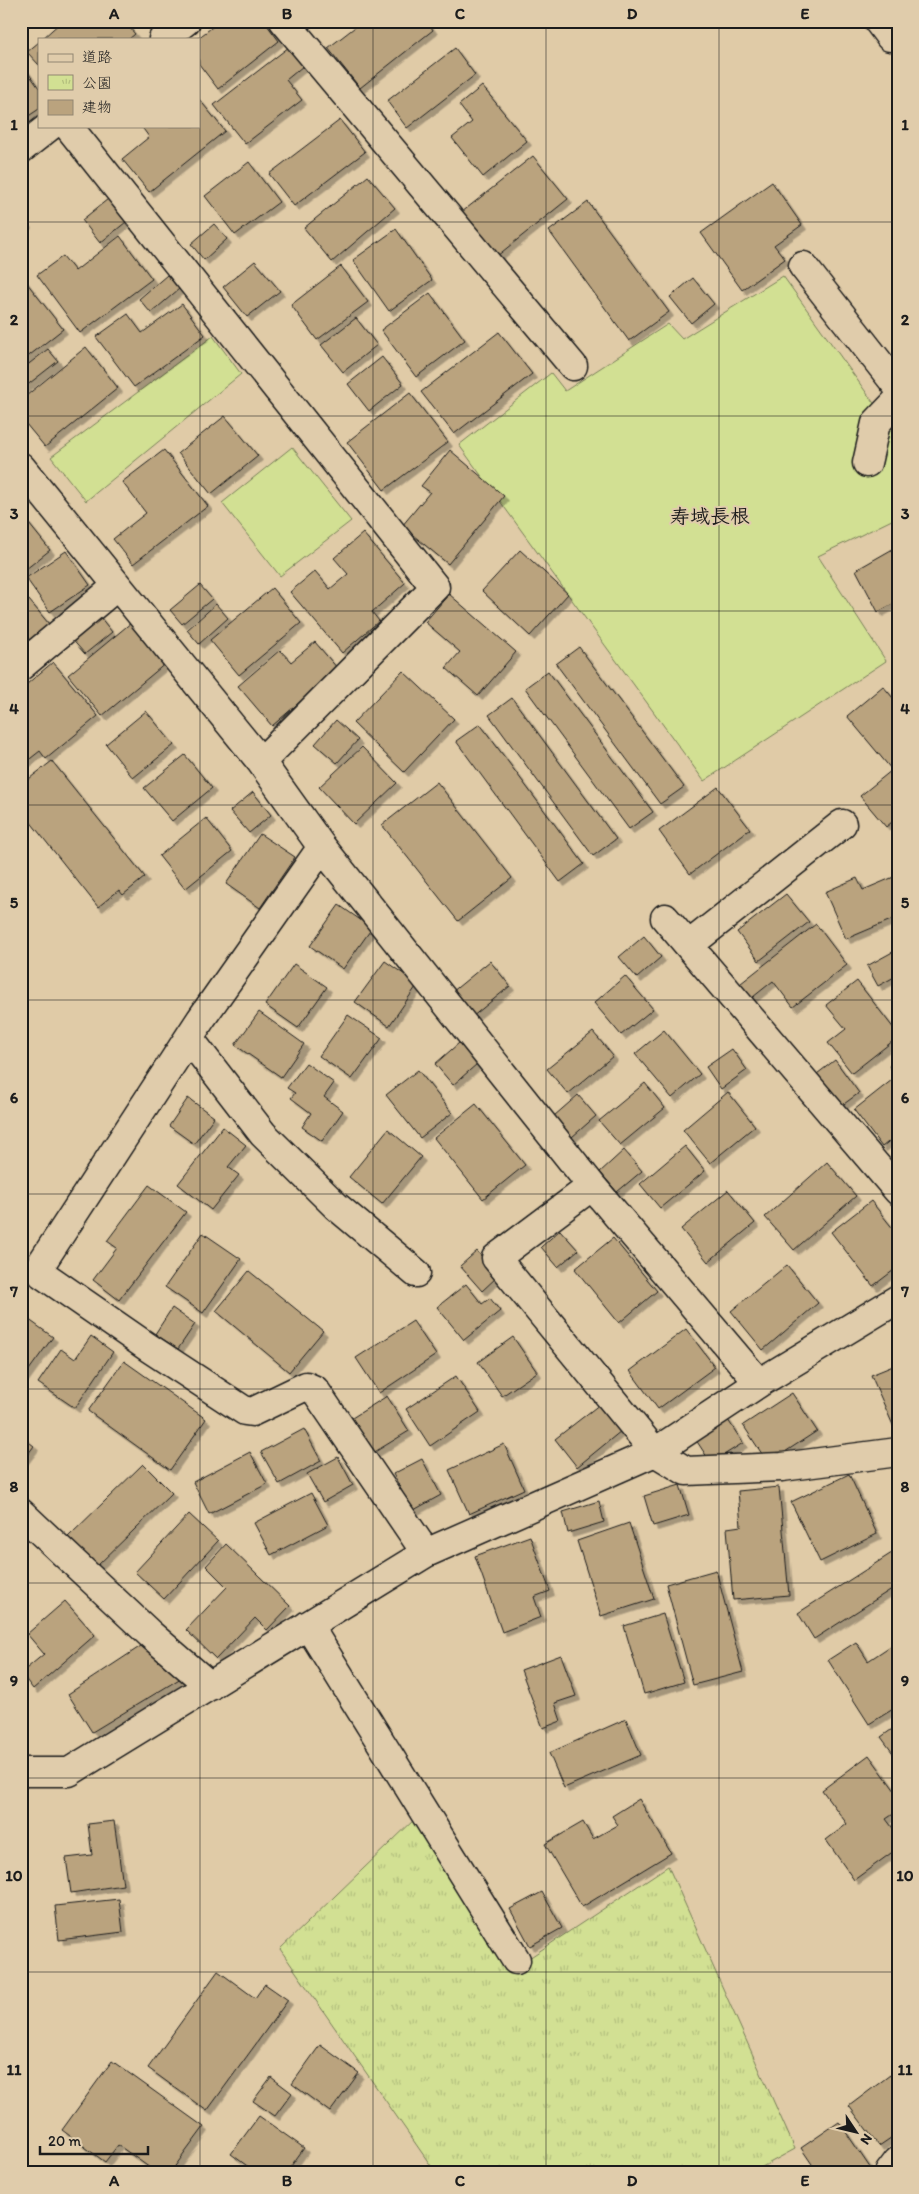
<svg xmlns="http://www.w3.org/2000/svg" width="919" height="2194" font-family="Itim,'Klee One',sans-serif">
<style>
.grass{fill:#d2e093;stroke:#777e58}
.park{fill:url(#park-tufts);stroke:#777e58}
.building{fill:#baa37e;stroke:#1c1c1c;filter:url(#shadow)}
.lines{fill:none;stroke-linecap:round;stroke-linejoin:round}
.minor-casing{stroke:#1c1c1c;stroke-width:31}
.minor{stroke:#e0ccab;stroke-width:28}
.grid{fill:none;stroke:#1c1c1c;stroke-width:1;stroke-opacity:0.55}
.labels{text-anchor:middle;stroke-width:4;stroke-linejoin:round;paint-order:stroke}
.quarter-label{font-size:20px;font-weight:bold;fill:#1c1c1c;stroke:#e0ccab}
.neatline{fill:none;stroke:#1c1c1c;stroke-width:2}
.grid-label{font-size:16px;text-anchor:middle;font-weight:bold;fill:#1c1c1c}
</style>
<defs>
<pattern id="park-tufts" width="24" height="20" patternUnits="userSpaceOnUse" patternTransform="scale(1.25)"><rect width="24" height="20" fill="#d2e093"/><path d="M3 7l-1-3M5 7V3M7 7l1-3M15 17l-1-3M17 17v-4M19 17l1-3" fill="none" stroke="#b4c07e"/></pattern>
<filter id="shadow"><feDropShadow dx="4.5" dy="4.5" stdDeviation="0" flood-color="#0004"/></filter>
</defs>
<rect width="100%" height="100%" fill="#e0cba7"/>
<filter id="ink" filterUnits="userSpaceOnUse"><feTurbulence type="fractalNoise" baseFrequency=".02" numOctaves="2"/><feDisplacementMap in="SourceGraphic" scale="10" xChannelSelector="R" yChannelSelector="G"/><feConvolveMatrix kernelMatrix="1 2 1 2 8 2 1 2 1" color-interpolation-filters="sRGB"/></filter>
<g filter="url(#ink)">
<path class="grass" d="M 783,276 L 898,437 L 898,517 L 818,556 L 886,661 L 704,781 L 459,445 L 551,373 L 565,391 L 668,324 L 682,339 Z
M 213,336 L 241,374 L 86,501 L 51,457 Z
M 292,447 L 351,521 L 280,576 L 222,503 Z"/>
<path class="park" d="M 417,1817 L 511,1970 L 668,1866 L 795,2149 L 751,2173 L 436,2173 L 280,1949 Z"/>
<path class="building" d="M 62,21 L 124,21 L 135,34 L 129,39 L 42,39 Z
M 220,21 L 264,21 L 279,41 L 218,89 L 199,64 L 197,39 Z
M 363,21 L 427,21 L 433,30 L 360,88 L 328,48 Z
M 39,42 L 39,65 L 27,52 Z
M 289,47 L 303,66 L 286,80 L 302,100 L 245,144 L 214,105 Z
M 455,48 L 475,75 L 407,128 L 387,101 Z
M 21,63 L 39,88 L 39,109 L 21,121 Z
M 482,86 L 527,141 L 483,177 L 452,138 L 472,122 L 459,105 Z
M 199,99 L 225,131 L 149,192 L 122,159 L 149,137 L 141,126 L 199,126 Z
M 340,120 L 365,152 L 294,206 L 269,174 Z
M 533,156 L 568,199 L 497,256 L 462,212 Z
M 249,162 L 279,202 L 235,235 L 205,196 Z
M 368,176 L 395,208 L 332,262 L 304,228 Z
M 772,182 L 802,225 L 774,245 L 785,259 L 742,290 L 701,233 Z
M 108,199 L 126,222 L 100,243 L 82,220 Z
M 588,202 L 669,312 L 629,341 L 549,231 Z
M 21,217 L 27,224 L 21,228 Z
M 214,224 L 227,239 L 204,260 L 191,244 Z
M 396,229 L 432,280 L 389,311 L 353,260 Z
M 120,236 L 152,279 L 80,333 L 37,275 L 63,256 L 75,271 Z
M 255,261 L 280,291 L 247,317 L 223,287 Z
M 341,266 L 368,302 L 317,340 L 291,305 Z
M 167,275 L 179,289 L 151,313 L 139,299 Z
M 23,278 L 63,329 L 21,362 L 21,279 Z
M 693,278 L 714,304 L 691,323 L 670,297 Z
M 430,293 L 465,340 L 416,377 L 381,330 Z
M 182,304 L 205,335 L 134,387 L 96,337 L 128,314 L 142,333 Z
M 356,318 L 377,345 L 343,372 L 321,345 Z
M 499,332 L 532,374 L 454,434 L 421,392 Z
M 86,347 L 118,388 L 45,447 L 21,418 L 21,400 Z
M 48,349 L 58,361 L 21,390 L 21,370 Z
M 382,357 L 403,384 L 369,411 L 348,384 Z
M 410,393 L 448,442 L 384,490 L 347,442 Z
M 225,416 L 258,456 L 211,494 L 178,453 Z
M 164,450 L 208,506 L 133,564 L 113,539 L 146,513 L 122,482 Z
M 450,450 L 504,496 L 448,564 L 402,526 L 430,492 L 421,486 Z
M 21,514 L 50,550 L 21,573 Z
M 363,533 L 405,583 L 372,612 L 379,621 L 342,653 L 290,592 L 315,571 L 330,589 L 348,574 L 334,558 Z
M 898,546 L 898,601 L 878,612 L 856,570 Z
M 520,550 L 568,594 L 530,636 L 482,591 Z
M 66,551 L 90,585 L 50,612 L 26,578 Z
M 200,585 L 212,599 L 182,624 L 170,610 Z
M 272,588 L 301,623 L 239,675 L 210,640 Z
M 449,594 L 516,652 L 478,696 L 446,668 L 460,652 L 425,622 Z
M 29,600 L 49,624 L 21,648 L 21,606 Z
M 216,604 L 228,618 L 199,644 L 187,630 Z
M 96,612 L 112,632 L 85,654 L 69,636 Z
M 132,622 L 166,663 L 102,716 L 68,675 Z
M 315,642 L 338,669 L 272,726 L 238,686 L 280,650 L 291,662 Z
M 579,647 L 684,787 L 660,804 L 556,664 Z
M 53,662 L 98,716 L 46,759 L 40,751 L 26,762 L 21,756 L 21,689 Z
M 403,671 L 454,719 L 404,772 L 353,723 Z
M 548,671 L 653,812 L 629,829 L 525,688 Z
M 883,686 L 898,704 L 898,817 L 886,827 L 860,796 L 892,770 L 847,716 Z
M 512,698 L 616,839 L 593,856 L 489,715 Z
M 146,711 L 174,745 L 133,778 L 106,744 Z
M 336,720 L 358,740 L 337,763 L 315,744 Z
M 480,724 L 584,864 L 560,882 L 456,741 Z
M 362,747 L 397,783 L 354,824 L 319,787 Z
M 185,755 L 212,788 L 172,821 L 144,788 Z
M 52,761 L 145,877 L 123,895 L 119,890 L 98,907 L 21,810 L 21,785 Z
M 437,782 L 512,878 L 458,921 L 382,825 Z
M 718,787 L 750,829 L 690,874 L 659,831 Z
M 253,792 L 271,815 L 249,833 L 230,811 Z
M 206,818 L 232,851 L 185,889 L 159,856 Z
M 260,834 L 295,857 L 260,908 L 226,884 Z
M 896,876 L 898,917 L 846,939 L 825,892 L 857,878 L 863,890 Z
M 786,894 L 809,922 L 759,961 L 737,932 Z
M 339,905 L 372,928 L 343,969 L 310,946 Z
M 816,924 L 847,965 L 793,1007 L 773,981 L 748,1001 L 736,987 Z
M 644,936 L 661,957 L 637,978 L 619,957 Z
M 898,949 L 898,975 L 878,986 L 867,966 Z
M 385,961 L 418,984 L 389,1026 L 355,1002 Z
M 490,961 L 510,986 L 472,1017 L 452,992 Z
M 294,964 L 327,987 L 298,1028 L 265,1005 Z
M 625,976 L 653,1009 L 621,1035 L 594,1003 Z
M 857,981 L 898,1034 L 898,1037 L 852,1073 L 828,1043 L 846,1029 L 826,1005 Z
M 259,1012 L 304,1044 L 281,1077 L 235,1045 Z
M 348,1015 L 382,1038 L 352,1079 L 319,1056 Z
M 664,1030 L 700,1074 L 672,1098 L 635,1054 Z
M 593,1032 L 613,1056 L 568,1094 L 547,1069 Z
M 459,1043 L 477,1064 L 453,1085 L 435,1064 Z
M 732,1049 L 747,1070 L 721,1089 L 706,1067 Z
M 898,1059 L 898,1134 L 882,1147 L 854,1110 L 897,1076 L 889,1066 Z
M 835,1060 L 859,1093 L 837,1109 L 813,1077 Z
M 306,1063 L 334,1083 L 324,1097 L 343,1111 L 322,1141 L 302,1127 L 311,1113 L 291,1098 L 295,1093 L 287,1088 Z
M 418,1070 L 452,1113 L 420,1138 L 386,1095 Z
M 645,1083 L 665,1108 L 620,1145 L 599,1121 Z
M 728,1092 L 755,1126 L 710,1163 L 683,1130 Z
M 578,1095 L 596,1116 L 572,1137 L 554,1116 Z
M 188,1098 L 214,1117 L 194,1144 L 169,1126 Z
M 476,1104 L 525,1165 L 483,1199 L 434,1138 Z
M 223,1127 L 246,1145 L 228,1167 L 239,1175 L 211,1210 L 178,1184 Z
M 388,1129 L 421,1157 L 382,1204 L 349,1177 Z
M 685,1146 L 705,1171 L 660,1208 L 640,1184 Z
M 624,1150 L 642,1171 L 617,1192 L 600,1172 Z
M 898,1154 L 898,1170 L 890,1161 Z
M 827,1162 L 856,1196 L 794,1250 L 765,1217 Z
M 149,1185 L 186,1212 L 119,1300 L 93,1280 L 117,1248 L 107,1241 Z
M 728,1190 L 755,1223 L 708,1262 L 681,1229 Z
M 871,1201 L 898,1235 L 898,1267 L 873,1286 L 831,1232 Z
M 560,1230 L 578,1250 L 558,1267 L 541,1247 Z
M 203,1233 L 241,1259 L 203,1313 L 165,1287 Z
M 613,1238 L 657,1291 L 619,1323 L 575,1269 Z
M 477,1251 L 498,1276 L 482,1291 L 460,1266 Z
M 787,1265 L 818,1303 L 763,1350 L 731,1311 Z
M 249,1271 L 323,1331 L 289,1372 L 216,1311 Z
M 466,1284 L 482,1304 L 490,1298 L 500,1311 L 464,1340 L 437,1307 Z
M 172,1308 L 195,1324 L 178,1349 L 155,1334 Z
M 21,1314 L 53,1337 L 21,1381 Z
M 413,1321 L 436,1355 L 379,1393 L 356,1358 Z
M 686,1329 L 715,1367 L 658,1409 L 630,1371 Z
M 91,1336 L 113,1352 L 75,1408 L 38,1383 L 61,1349 L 75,1359 Z
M 513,1337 L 537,1372 L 502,1396 L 478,1362 Z
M 124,1361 L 206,1419 L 170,1470 L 88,1411 Z
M 898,1364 L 898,1431 L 896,1432 L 871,1375 Z
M 456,1376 L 480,1412 L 430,1446 L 406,1409 Z
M 792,1393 L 817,1431 L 768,1463 L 743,1425 Z
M 387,1396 L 409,1431 L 373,1453 L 352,1418 Z
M 600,1404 L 621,1431 L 577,1467 L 555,1439 Z
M 726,1417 L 743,1443 L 711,1463 L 694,1437 Z
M 304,1429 L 321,1461 L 279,1484 L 261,1452 Z
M 21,1436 L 34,1446 L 21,1463 Z
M 504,1444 L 524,1489 L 469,1514 L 449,1470 Z
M 250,1452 L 267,1484 L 209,1514 L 193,1482 Z
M 338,1457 L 353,1485 L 323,1502 L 307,1474 Z
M 422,1459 L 441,1495 L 412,1511 L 393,1474 Z
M 143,1464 L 172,1493 L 96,1567 L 68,1537 Z
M 849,1474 L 877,1534 L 820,1562 L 791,1502 Z
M 680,1485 L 689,1515 L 653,1526 L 644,1496 Z
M 779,1487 L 789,1595 L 733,1600 L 727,1528 L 741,1526 L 738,1491 Z
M 311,1493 L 328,1525 L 271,1555 L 254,1523 Z
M 599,1501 L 604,1522 L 568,1533 L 563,1512 Z
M 189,1514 L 218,1541 L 164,1599 L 135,1572 Z
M 629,1523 L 654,1599 L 601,1616 L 577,1541 Z
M 530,1536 L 550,1591 L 534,1597 L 541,1617 L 502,1632 L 475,1556 Z
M 226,1544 L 290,1606 L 267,1630 L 255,1618 L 216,1659 L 186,1630 L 227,1587 L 206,1566 Z
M 898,1549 L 898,1585 L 814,1639 L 798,1613 Z
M 716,1570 L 743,1672 L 693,1685 L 666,1584 Z
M 65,1601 L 95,1635 L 33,1689 L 21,1673 L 44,1654 L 27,1634 Z
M 663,1614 L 684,1682 L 644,1694 L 624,1626 Z
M 898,1641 L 898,1706 L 869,1724 L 828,1660 L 856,1642 L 868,1661 Z
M 144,1644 L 181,1678 L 92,1732 L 68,1694 Z
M 561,1655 L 576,1696 L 555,1703 L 561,1721 L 543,1728 L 521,1670 Z
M 626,1719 L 641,1755 L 564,1788 L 549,1753 Z
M 898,1725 L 898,1760 L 881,1737 Z
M 869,1755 L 898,1795 L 898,1811 L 886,1819 L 898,1835 L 898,1848 L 854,1880 L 826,1840 L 847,1824 L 822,1790 Z
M 639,1799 L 671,1853 L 582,1907 L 545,1844 L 583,1822 L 593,1839 L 618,1825 L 612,1816 Z
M 114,1821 L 123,1885 L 71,1893 L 66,1858 L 92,1855 L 88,1824 Z
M 542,1892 L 562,1928 L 530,1946 L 510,1909 Z
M 119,1899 L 123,1932 L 59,1940 L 55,1906 Z
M 218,1971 L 255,1998 L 265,1984 L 288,2000 L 207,2111 L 148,2068 Z
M 320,2045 L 359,2073 L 330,2112 L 292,2084 Z
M 112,2061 L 204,2127 L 170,2173 L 157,2173 L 118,2145 L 105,2162 L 62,2130 Z
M 890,2075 L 898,2086 L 898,2133 L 879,2146 L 849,2106 Z
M 271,2077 L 292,2093 L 275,2116 L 253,2101 Z
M 259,2116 L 304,2148 L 286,2173 L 246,2173 L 250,2168 L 231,2154 Z
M 839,2122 L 873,2172 L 871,2173 L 818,2173 L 801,2148 Z"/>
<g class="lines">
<g class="minor-casing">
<path id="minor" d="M 284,21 L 573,366
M 878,21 L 890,37
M 163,39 L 186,21
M 21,149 L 50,126
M 803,266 L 898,387
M 867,463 L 876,423 L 898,400
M 21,467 L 261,762 L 435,587 L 68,126
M 21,666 L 117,586
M 261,762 L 322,847 L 201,1019 L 41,1264 L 42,1274 L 149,1348 L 245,1411 L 252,1412 L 306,1386 L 315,1390 L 426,1553
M 322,847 L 592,1186 L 759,1383
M 665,918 L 898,1191
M 689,945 L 842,824
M 189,1038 L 263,1134 L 336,1206 L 416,1273
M 592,1186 L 496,1258 L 655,1452 L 686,1471 L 782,1467 L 898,1452
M 21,1513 L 150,1634 L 210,1686
M 308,1625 L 516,1960
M 21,1772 L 69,1772 L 426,1553 L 655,1452 L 759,1383 L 898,1299
M 889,2173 L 898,2161"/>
</g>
<use href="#minor" class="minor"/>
</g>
</g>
<path class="grid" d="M 200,21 L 200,2173M 373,21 L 373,2173M 546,21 L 546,2173M 719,21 L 719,2173M 21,222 L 898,222M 21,416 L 898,416M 21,611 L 898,611M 21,805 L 898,805M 21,1000 L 898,1000M 21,1194 L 898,1194M 21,1389 L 898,1389M 21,1583 L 898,1583M 21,1778 L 898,1778M 21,1972 L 898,1972"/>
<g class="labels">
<g class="quarter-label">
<text x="710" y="523">寿域長根</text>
</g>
</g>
<rect width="919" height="2194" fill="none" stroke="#e0ccab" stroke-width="55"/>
<rect x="38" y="38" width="162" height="90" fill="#e0ccab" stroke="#928672"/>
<rect x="48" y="54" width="25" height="8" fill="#e0ccab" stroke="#928672"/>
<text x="82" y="62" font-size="15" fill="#1c1c1c">道路</text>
<rect x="48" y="75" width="25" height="15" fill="url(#park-tufts)" stroke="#928672"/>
<text x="82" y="88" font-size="15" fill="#1c1c1c">公園</text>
<rect x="48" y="100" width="25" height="15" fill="#baa37e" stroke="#928672"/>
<text x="82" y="112" font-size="15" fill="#1c1c1c">建物</text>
<g transform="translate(856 2132) rotate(125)" stroke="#e0ccab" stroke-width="4" paint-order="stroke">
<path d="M0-4L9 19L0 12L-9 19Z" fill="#1c1c1c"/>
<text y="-8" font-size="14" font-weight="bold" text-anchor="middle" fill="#1c1c1c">N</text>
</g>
<path d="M40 2146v8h108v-8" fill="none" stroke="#1c1c1c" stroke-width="2.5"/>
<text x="48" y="2146" font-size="15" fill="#1c1c1c" stroke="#e0ccab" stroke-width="4" paint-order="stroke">20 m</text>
<rect x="28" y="28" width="864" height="2138" class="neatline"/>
<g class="grid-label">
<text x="114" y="19">A</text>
<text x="287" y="19">B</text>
<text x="460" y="19">C</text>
<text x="632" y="19">D</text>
<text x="805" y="19">E</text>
<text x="14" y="130">1</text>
<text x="905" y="130">1</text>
<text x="14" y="325">2</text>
<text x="905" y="325">2</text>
<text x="14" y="519">3</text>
<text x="905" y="519">3</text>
<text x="14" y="714">4</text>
<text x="905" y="714">4</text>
<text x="14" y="908">5</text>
<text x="905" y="908">5</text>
<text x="14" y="1103">6</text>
<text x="905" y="1103">6</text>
<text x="14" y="1297">7</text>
<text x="905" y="1297">7</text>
<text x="14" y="1492">8</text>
<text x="905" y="1492">8</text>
<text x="14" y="1686">9</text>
<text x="905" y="1686">9</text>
<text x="14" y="1881">10</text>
<text x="905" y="1881">10</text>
<text x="14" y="2075">11</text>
<text x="905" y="2075">11</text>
<text x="114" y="2186">A</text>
<text x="287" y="2186">B</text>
<text x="460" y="2186">C</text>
<text x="632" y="2186">D</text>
<text x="805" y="2186">E</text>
</g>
</svg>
